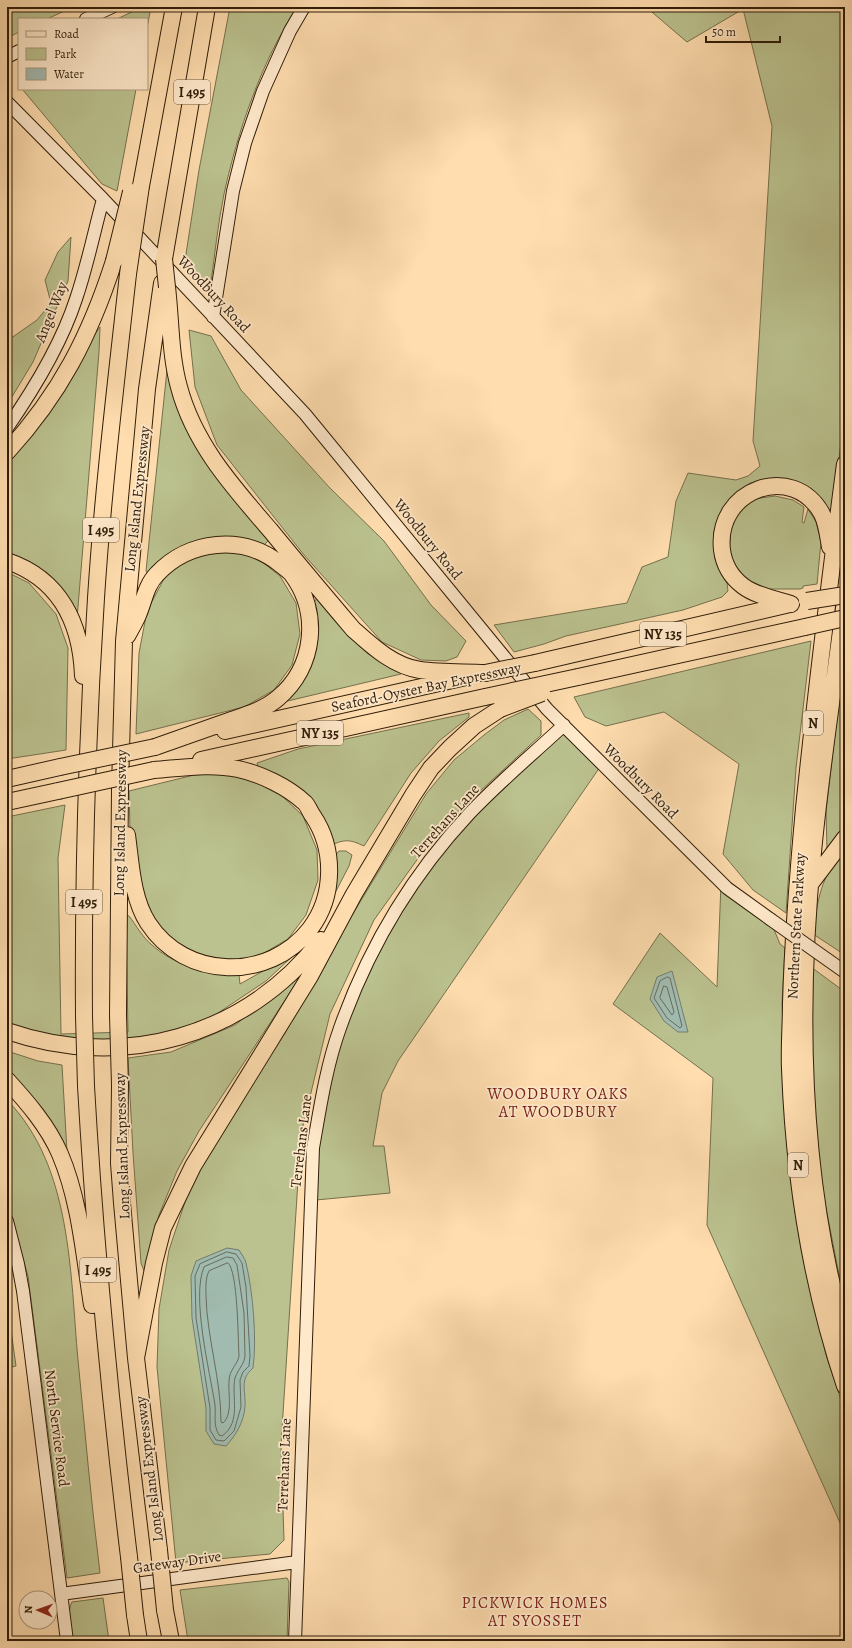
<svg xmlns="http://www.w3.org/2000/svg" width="852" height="1648" font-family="Alegreya,serif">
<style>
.green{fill:#bbc28f;stroke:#75704c}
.water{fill:#a1bbb0;stroke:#737c6d}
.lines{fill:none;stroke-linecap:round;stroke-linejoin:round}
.shore{stroke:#686c5c;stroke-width:1}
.secondary-casing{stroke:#2f1d08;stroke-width:14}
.highway-casing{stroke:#2f1d08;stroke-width:18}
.secondary{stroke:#ffe9cb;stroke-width:12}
.highway{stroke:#ffddaf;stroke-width:16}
.secondary-bridge-casing{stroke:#2f1d08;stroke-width:14;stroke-linecap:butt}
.highway-bridge-casing{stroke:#2f1d08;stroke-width:18;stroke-linecap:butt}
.secondary-bridge{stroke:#ffe9cb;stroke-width:12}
.highway-bridge{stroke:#ffddaf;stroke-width:16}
.labels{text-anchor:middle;stroke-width:3.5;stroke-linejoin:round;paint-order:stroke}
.shield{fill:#ffe9cb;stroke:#6d5a42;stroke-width:1}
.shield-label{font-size:14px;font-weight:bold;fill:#2f1d08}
.street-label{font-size:15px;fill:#2f1d08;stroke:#ffe9cb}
.neighbourhood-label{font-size:16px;letter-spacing:1px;fill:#7a1f14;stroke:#ffe9cb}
</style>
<rect width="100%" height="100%" fill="#ffddaf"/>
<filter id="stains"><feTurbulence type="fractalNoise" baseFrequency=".005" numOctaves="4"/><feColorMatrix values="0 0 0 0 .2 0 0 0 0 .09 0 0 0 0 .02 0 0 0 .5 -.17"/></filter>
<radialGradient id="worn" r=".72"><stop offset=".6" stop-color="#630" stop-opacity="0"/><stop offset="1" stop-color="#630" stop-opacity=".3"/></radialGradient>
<path class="green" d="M 7,7 L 73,7 L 47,19 L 19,19 L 19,32 L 7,38 Z
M 142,7 L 151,7 L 147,28 L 147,19 L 117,19 Z
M 230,7 L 297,7 C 261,63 238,130 224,194 C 218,223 215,253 211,282 L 210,286 L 205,285 L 205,288 L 184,267 L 199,170 Z
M 646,7 L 845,7 L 845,407 L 834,502 L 830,521 L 795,482 L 766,480 L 750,483 L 726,503 L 714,531 L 715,558 L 727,583 L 728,591 L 722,597 L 683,610 L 566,636 L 544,644 L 514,652 L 494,625 L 627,603 L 642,567 L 668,557 L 676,501 L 688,473 L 736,480 L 748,476 L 760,466 L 753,441 L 772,126 L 743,9 L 687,42 Z
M 22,89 L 136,89 L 117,191 L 102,184 Z
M 71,237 L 68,281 L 33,362 L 7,405 L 7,341 L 37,320 L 51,303 L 45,280 L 58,252 Z
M 100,327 L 99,352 L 77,619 L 7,557 L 9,528 L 7,519 L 7,458 Z
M 189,330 L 211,336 L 241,390 L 329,487 L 384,541 L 431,605 L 466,641 L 457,657 L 446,661 L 421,660 L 382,642 L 304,555 L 217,445 L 195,387 Z
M 167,370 L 170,370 L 181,412 L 270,539 L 262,547 C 254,544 244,539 235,539 C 197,535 174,548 148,574 L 146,571 Z
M 775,496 L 793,500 L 804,507 L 802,522 L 804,523 L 808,509 L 816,522 L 821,542 L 817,584 L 803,586 L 803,588 L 800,589 L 770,589 L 750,583 L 737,568 L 729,553 L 731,527 L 741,509 L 754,499 Z
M 227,550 L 257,558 L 280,576 L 296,603 L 300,634 L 292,665 L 274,690 L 244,707 L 136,734 L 139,653 L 147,611 L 166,575 L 193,556 Z
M 7,572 L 29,583 L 56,614 L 68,648 L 66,750 L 7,759 Z
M 318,597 L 347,634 L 368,654 L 401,670 L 401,674 L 275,704 L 301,676 L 311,606 Z
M 811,641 L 796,768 L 786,913 L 753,890 L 723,854 L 739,764 L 664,712 L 606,726 L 585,717 L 574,697 Z
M 841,682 L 845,709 L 845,830 L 827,850 L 826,811 Z
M 528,709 L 541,721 L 541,735 L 439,829 L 374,920 L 330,1014 L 301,1134 L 281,1445 L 284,1540 L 270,1554 L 176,1563 L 157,1367 L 159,1309 L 169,1250 L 191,1184 L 214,1142 L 285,1033 L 302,997 L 426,794 L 454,760 L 484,735 L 504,720 Z
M 469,713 L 469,717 L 439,741 L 411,773 L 364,846 C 349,839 345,839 329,846 L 324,826 L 258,767 L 257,763 L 298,749 Z
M 564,725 L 602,764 L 398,1061 L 382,1093 L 373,1146 L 384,1146 L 390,1193 L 316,1200 L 317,1150 L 326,1093 L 343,1032 L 355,997 L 394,917 L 436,860 L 521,766 Z
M 226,773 L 243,777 L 278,792 L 303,816 L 317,850 L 318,880 L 306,915 L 288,939 L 259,956 L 230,961 L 195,956 L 172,942 L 152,922 L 139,895 L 130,829 L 129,791 L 194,775 Z
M 65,805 L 58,858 L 61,1034 L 128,1032 L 126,915 L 129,916 C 136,925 143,938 152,945 C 175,966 206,973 236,973 L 239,975 L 240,984 L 286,958 L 306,938 L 295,954 L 266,981 L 215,1015 L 182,1029 L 137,1039 L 69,1042 L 7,1027 L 7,817 Z
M 845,849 L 845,955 L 813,934 C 818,899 820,877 845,849 Z
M 339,851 L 346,851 L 352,855 L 349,866 L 335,893 L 329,889 L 334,857 Z
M 721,883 L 770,920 L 780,944 L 785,948 L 782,1003 L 786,1115 L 795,1212 L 826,1355 L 845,1412 L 845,1534 L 707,1225 L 713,1078 L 613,1004 L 660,933 L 717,987 Z
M 811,967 L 845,992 L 845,1305 L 821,1183 L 810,1062 Z
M 296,978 L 299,979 L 199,1131 L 177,1171 L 159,1215 L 148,1266 L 144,1271 L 141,1263 L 133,1153 L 128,1058 L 171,1052 L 235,1025 Z
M 7,1051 L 38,1061 L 62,1065 L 68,1169 L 7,1073 Z
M 7,1100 C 72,1166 70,1274 78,1360 C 85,1431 91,1502 100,1573 L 67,1578 L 28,1276 L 7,1203 Z
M 7,1302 L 16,1366 L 7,1368 Z
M 287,1578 L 289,1582 L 287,1641 L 188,1641 L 180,1590 Z
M 103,1598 L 109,1641 L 73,1641 C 71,1629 66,1613 72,1602 Z"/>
<path class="water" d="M 672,971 L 688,1032 L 678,1032 L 664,1021 L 650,999 L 657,977 Z
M 227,1248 L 239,1250 C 241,1254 245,1258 246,1263 C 253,1292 257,1339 253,1368 C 239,1380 246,1390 245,1406 C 244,1422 236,1435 226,1446 L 214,1444 L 206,1431 L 206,1408 L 192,1318 L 191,1276 L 196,1261 Z"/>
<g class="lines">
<path class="shore" d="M 668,977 L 670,978 L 682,1026 L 680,1028 L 667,1018 L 654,998 L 660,981 Z
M 664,986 L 667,987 L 674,1012 L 672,1015 L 660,998 Z
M 227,1252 L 236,1254 L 242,1263 L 246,1287 L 250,1356 L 249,1366 L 243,1372 L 240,1380 L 241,1407 L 234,1431 L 224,1441 L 216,1440 L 210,1430 L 210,1408 L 196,1318 L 195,1276 L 200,1264 Z
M 227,1257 L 233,1258 L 237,1265 L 244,1313 L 245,1356 C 244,1365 238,1369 235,1378 C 231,1396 242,1422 222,1436 L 219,1435 C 213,1425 216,1416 215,1405 C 210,1372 191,1297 204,1267 Z
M 228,1263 C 238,1270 238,1341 239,1356 C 238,1364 229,1370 229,1381 C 228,1394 233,1414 223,1423 L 221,1422 C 221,1379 207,1338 206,1296 C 206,1287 205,1279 209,1271 Z"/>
<g class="secondary-casing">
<path id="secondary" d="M 86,19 L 112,7
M 7,57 L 19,51
M 7,102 L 103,199 L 305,414 L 547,709 L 727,888 L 770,919
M 213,317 L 233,191 L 245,143 L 263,91 L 290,31 L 304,7
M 7,428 C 34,389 61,345 76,299 C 87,267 94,232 103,199
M 7,1221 L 18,1264 L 23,1291 L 67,1641
M 61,1594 L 297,1562
M 295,1641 L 313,1148 C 320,1108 326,1067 340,1028 C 368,949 412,875 469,814 C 498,783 533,754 564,725"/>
</g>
<g class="highway-casing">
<path id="highway" d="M 141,186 L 174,7
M 164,259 L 207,7
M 167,287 C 171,320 170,355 179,387 C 194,444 233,487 271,531 C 298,564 325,596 353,629 C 372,646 393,666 420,670 C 441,673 464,672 485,673
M 7,452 C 60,394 90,336 114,261
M 845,464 C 830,578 816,693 804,808 C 798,873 793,938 791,1003 C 791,1025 789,1047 790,1069 C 794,1175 811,1285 845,1386
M 7,561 C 60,579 81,623 83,676
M 845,601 C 834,685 821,768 813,852 C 797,1013 800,1179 845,1336
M 791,604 C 776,599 756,596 743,586 C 731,577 724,565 722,550 C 715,489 793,461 822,514 C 827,524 828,536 830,547
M 127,636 C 131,629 135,622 138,615 C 144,601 146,585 157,574 C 189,540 243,534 280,564 C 284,567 288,570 291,573 C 321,612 315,667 278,698 C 263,711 242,716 223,723 C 200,731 178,739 155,747
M 535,663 L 790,604
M 578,677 L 805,627
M 225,731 L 466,677
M 201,760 L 485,697
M 7,779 L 60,767
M 7,802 L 58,791
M 127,835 C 131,864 132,898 148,923 C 185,980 269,982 310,929 C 335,896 335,849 313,816 C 310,812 308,806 305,803 C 288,787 261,774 238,769 C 211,763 181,768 154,770
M 811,883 L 845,838
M 118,1015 L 120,788 L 124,641 L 147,389 L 162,283
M 84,1016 C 83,877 87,737 96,598 C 103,490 116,382 128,274
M 7,1031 C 123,1071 245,1037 321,940
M 7,1080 C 27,1102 48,1126 60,1154 C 80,1201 84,1255 92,1305
M 120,1085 L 119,1163 L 122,1203 L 136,1358 L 159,1550
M 86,1086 C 95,1244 110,1400 129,1557
M 136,1358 L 154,1263 L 163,1228 L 193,1166 L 310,976 L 354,894 L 413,795 L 431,768 L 450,748 L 474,726 L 500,709
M 165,1610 L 171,1641
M 135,1615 L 139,1641"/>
</g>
<use href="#secondary" class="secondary"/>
<use href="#highway" class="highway"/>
<g class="secondary-bridge-casing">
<path id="secondary-bridge" d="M 770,919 L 845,972"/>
</g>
<g class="highway-bridge-casing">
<path id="highway-bridge" d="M 164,259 L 167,287
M 114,261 L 131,192
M 128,274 L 141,186
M 807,601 L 845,595
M 805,627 L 845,618
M 485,673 L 535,663
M 485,697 L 578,677
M 500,709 L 542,693
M 60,767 L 155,747
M 58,791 L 154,770
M 118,1015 L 120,1085
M 84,1016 L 86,1086
M 159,1550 L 165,1610
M 129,1557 L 135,1615"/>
</g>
<use href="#secondary-bridge" class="secondary-bridge"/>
<use href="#highway-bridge" class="highway-bridge"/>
</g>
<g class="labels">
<g class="shield">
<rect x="174" y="80" width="36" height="24" rx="3"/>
<rect x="83" y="518" width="36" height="24" rx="3"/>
<rect x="640" y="622" width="46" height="24" rx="3"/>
<rect x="803" y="711" width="20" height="24" rx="3"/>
<rect x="297" y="721" width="46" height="24" rx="3"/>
<rect x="66" y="890" width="36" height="24" rx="3"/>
<rect x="788" y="1153" width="20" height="24" rx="3"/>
<rect x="80" y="1258" width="36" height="24" rx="3"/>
</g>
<g class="shield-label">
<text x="192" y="97">I 495</text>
<text x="101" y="535">I 495</text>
<text x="663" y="639">NY 135</text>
<text x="813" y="728">N</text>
<text x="320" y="738">NY 135</text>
<text x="84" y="907">I 495</text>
<text x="798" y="1170">N</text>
<text x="98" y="1275">I 495</text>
</g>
<g class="street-label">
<text transform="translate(214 294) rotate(47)" y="5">Woodbury Road</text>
<text transform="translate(51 312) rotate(-68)" y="5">Angel Way</text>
<text transform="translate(137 499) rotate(-84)" y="5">Long Island Expressway</text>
<text transform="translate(428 539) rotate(51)" y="5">Woodbury Road</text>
<text transform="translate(426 687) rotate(-12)" y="5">Seaford-Oyster Bay Expressway</text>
<text transform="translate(641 781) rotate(45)" y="5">Woodbury Road</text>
<text transform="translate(445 821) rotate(-48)" y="5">Terrehans Lane</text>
<text transform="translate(120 823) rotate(-89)" y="5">Long Island Expressway</text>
<text transform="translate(796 926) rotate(-87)" y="5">Northern State Parkway</text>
<text transform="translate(301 1141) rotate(-83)" y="5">Terrehans Lane</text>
<text transform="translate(122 1146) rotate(-92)" y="5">Long Island Expressway</text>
<text transform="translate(57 1428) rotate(83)" y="5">North Service Road</text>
<text transform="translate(284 1465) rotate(-88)" y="5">Terrehans Lane</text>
<text transform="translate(149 1469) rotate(-97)" y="5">Long Island Expressway</text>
<text transform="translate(177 1562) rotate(-8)" y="5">Gateway Drive</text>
</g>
<g class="neighbourhood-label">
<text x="558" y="1099">WOODBURY OAKS<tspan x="558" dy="18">AT WOODBURY</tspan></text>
<text x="535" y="1608">PICKWICK HOMES<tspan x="535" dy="18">AT SYOSSET</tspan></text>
</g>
</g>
<rect width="852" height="1648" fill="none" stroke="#ffddaf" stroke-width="24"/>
<rect x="8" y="8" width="836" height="1632" fill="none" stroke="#2f1d08" stroke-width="2"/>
<rect x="12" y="12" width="828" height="1624" fill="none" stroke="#2f1d08"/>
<rect x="18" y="18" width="130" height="72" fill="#ffe9cb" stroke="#ac977d"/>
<rect x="26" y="31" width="20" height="6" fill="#ffe9cb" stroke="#ac977d"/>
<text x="54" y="38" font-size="12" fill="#2f1d08">Road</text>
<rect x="26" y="48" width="20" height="12" fill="#bbc28f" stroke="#ac977d"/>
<text x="54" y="58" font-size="12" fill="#2f1d08">Park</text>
<rect x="26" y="68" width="20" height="12" fill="#a1bbb0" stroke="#ac977d"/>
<text x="54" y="78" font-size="12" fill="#2f1d08">Water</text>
<g transform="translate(38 1610) rotate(272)"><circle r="19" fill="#ffe9cb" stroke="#ac977d"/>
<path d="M0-3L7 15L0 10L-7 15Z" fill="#8f2418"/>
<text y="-6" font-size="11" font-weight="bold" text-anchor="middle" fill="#2f1d08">N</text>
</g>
<path d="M706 36v6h74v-6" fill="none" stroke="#2f1d08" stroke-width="2"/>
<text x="712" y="36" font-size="12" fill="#2f1d08" stroke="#ffe9cb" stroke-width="3" paint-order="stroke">50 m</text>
<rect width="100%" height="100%" filter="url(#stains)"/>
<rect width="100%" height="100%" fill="url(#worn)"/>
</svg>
